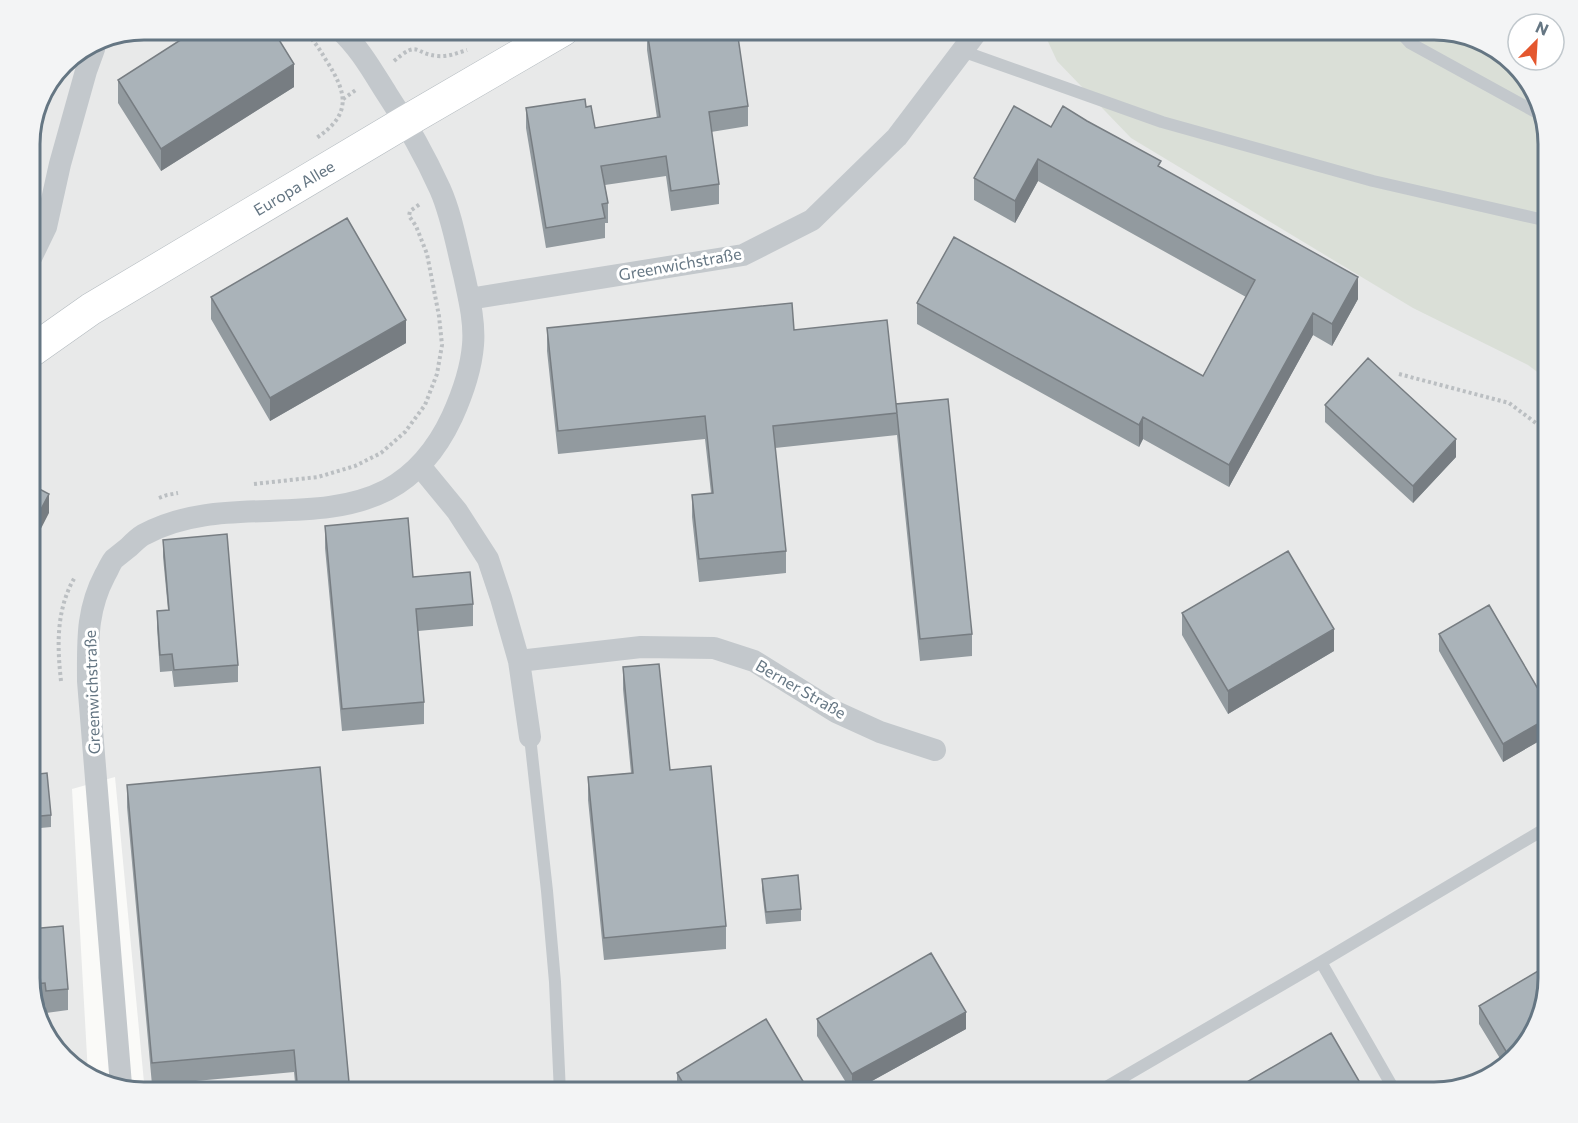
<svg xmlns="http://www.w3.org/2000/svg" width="1578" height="1123" font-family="Commissioner,sans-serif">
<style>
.built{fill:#e8e9e9}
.green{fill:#dadfd7}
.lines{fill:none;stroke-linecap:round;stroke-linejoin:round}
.secondary-casing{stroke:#b3babf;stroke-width:33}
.path{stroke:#bbbfc2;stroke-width:4;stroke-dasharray:3 3;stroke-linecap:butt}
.lane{stroke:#c3c8cc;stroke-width:12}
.street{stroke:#c3c8cc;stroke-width:22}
.secondary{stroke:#fff;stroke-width:32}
.wall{fill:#929a9f}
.shaded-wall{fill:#777d82}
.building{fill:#aab3b9;stroke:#777d82;stroke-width:1.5}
.labels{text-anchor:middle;stroke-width:6;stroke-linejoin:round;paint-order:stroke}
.street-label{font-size:16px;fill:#657683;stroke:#fff}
.rim{fill:none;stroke:#657683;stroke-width:3}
</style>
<rect width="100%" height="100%" fill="#fafaf8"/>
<path class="built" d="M 145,30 L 1434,30 L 1503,53 L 1536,94 L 1548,144 L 1548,979 L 1525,1048 L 1484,1081 L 1433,1093 L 145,1093 L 115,777 L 72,789 L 88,1074 L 75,1070 L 45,1035 L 30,985 L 30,137 L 42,94 L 69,59 Z"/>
<path class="green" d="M 1044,30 L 1434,30 L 1503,53 L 1536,94 L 1548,144 L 1548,380 L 1528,365 L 1413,308 L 1131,138 L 1057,61 L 1044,33 Z"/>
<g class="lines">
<g class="secondary-casing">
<path id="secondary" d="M 30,352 L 91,309 L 405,122 L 563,30"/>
</g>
<path class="path" d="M 303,30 C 313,39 319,48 326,60 C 347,93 353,114 315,139
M 394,61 C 420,39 413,54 438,56 C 448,57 457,53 467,50
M 343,99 L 357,89
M 1399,374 L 1509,403 L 1548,432
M 254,484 L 318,477 L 355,466 L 381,453 L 405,432 L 425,405 L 437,374 L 442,345 L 439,316 L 427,254 L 416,226 L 409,216 L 410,211 L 420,204
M 159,498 L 167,495 L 178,493
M 61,681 C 57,645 56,609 75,577"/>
<path class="lane" d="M 1398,30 L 1410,43 L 1541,115
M 962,51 L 1162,122 L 1373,181 L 1548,221
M 530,737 L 547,891 L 555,982 L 560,1093
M 1321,962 L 1396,1093
M 1096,1093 L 1321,962 L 1548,827"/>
<path class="street" d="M 30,260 L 46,227 L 60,164 L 86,71 L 94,49
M 469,299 L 743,255 L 812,220 L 897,137 L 978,30
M 420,466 L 457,511 L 488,559 L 501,598 L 519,661 L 530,737
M 519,661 L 641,647 L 714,648 L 754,661 L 836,712 L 880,732 L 935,750
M 121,1085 L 88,681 C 88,642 86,611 105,575 C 108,570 110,564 114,559 C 119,555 124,551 129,547 C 133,543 138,538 143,535 C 219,493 313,528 387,490 C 417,474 438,447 452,417 C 462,395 471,370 473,345 C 475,322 469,298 464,275 C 457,247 452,216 440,189 C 425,156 407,124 387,94 C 373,72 359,47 340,30"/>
<use href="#secondary" class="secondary"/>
</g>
<path class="wall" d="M 647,30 L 748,106 L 748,126 L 711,132 L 719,184 L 719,204 L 671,211 L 666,176 L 605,185 L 608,203 L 608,223 L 605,223 L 605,238 L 546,248 L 526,128 L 526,108 L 586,107 L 595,128 L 657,118 L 647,50 Z
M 118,80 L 294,87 L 161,171 L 118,103 Z
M 1051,127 L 1161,167 L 1358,299 L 1332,346 L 1313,335 L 1229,487 L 1143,439 L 1139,447 L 917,324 L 917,303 L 1203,376 L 1246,297 L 1038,181 L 1015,223 L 974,200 L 974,178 Z
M 211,297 L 406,343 L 270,421 L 211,319 Z
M 547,328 L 794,330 L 896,404 L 972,634 L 972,656 L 920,661 L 897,435 L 775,448 L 786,551 L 786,573 L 699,582 L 692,517 L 692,495 L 711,493 L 705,439 L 558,454 L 547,351 Z
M 1325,405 L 1456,457 L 1413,503 L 1325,422 Z
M 325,526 L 413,577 L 473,604 L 473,626 L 418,631 L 424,702 L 424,724 L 342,731 L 325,548 Z
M 163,540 L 238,665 L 238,682 L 174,687 L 172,671 L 160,672 L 157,628 L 157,611 L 168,610 L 163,557 Z
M 1182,613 L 1334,651 L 1228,714 L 1182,635 Z
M 1439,634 L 1548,706 L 1548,736 L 1503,762 L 1439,651 Z
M 623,667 L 670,770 L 726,926 L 726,949 L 604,960 L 588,800 L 588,777 L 631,773 L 623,689 Z
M 30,775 L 51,815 L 51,827 L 30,829 Z
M 127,785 L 350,1093 L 296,1093 L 294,1072 L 152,1085 L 127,807 Z
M 762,879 L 801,909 L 801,921 L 766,924 L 762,890 Z
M 30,929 L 68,989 L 68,1010 L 46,1013 L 45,1004 L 36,1005 L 30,985 Z
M 1479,1006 L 1524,1048 L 1504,1065 L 1479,1024 Z
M 817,1019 L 966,1029 L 852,1092 L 817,1036 Z
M 677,1073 L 810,1093 L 677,1093 Z"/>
<path class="shaded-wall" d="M 294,64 L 294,87 L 161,171 L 161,149 Z
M 47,87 L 39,105 L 42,94 Z
M 1038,159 L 1038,181 L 1015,223 L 1015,201 Z
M 1358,277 L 1358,299 L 1332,346 L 1332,324 Z
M 1313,313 L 1313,335 L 1229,487 L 1229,465 Z
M 406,320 L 406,343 L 270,421 L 270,398 Z
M 1143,417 L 1143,439 L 1139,447 L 1139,425 Z
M 1456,439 L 1456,457 L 1413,503 L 1413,486 Z
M 49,494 L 49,513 L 30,550 L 30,530 Z
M 1334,629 L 1334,651 L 1228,714 L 1228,691 Z
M 1548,718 L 1548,736 L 1503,762 L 1503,744 Z
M 966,1012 L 966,1029 L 852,1092 L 852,1074 Z"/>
<path class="building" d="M 196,30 L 273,30 L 294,64 L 161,149 L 118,80 Z
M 647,30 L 737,30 L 748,106 L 709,112 L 719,184 L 671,191 L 666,156 L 601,166 L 608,203 L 602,204 L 605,218 L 546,228 L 526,108 L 585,99 L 586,107 L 591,106 L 595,128 L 660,117 Z
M 1014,106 L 1051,127 L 1063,106 L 1087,121 L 1161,161 L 1158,166 L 1358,277 L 1332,324 L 1313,313 L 1229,465 L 1143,417 L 1139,425 L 917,303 L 954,237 L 1203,376 L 1255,280 L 1038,159 L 1015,201 L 974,178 Z
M 347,218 L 406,320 L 270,398 L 211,297 Z
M 792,303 L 794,330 L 887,320 L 897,413 L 773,426 L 786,551 L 699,559 L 692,495 L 713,493 L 705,416 L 558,431 L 547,328 Z
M 1368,358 L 1456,439 L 1413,486 L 1325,405 Z
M 948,399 L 972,634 L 920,639 L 896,404 Z
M 30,484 L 49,494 L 30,530 Z
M 408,518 L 413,577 L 470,572 L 473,604 L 416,609 L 424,702 L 342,709 L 325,526 Z
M 227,534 L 238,665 L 174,670 L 172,654 L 160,655 L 157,611 L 169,610 L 163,540 Z
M 1288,551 L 1334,629 L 1228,691 L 1182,613 Z
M 1489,605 L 1548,706 L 1548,718 L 1503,744 L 1439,634 Z
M 659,664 L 670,770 L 711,766 L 726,926 L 604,938 L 588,777 L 633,773 L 623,667 Z
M 320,767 L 350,1093 L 298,1093 L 294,1050 L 152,1063 L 127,785 Z
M 47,773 L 51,815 L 30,817 L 30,775 Z
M 798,875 L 801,909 L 766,912 L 762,879 Z
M 63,926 L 68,989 L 46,991 L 45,983 L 30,984 L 30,929 Z
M 931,953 L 966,1012 L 852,1074 L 817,1019 Z
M 1548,965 L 1548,979 L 1524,1048 L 1510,1058 L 1479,1006 Z
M 766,1019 L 810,1093 L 689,1093 L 677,1073 Z
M 1331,1033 L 1366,1093 L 1228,1093 Z
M 500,1088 L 500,1093 L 450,1093 Z"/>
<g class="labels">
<g class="street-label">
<text transform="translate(294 188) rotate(-31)" y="6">Europa Allee</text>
<text transform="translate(680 264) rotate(-10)" y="6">Greenwichstraße</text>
<text transform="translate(801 689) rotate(30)" y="6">Berner Straße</text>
<text transform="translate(92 692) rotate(-92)" y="6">Greenwichstraße</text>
</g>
</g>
<path d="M0 0H1578V1123H0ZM144 40H1434A104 104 0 0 1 1538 144V978A104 104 0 0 1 1434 1082H144A104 104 0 0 1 40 978V144A104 104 0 0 1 144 40Z" fill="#f3f4f5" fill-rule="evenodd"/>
<path class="rim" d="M144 40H1434A104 104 0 0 1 1538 144V978A104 104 0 0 1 1434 1082H144A104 104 0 0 1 40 978V144A104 104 0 0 1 144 40Z"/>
<g transform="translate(1536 42) rotate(24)"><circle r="28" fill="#ffffff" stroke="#c1c8cd" stroke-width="1.5"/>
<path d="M0-4.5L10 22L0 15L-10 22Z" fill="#e4572e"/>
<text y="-9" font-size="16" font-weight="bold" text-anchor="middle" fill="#657683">N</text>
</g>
</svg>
